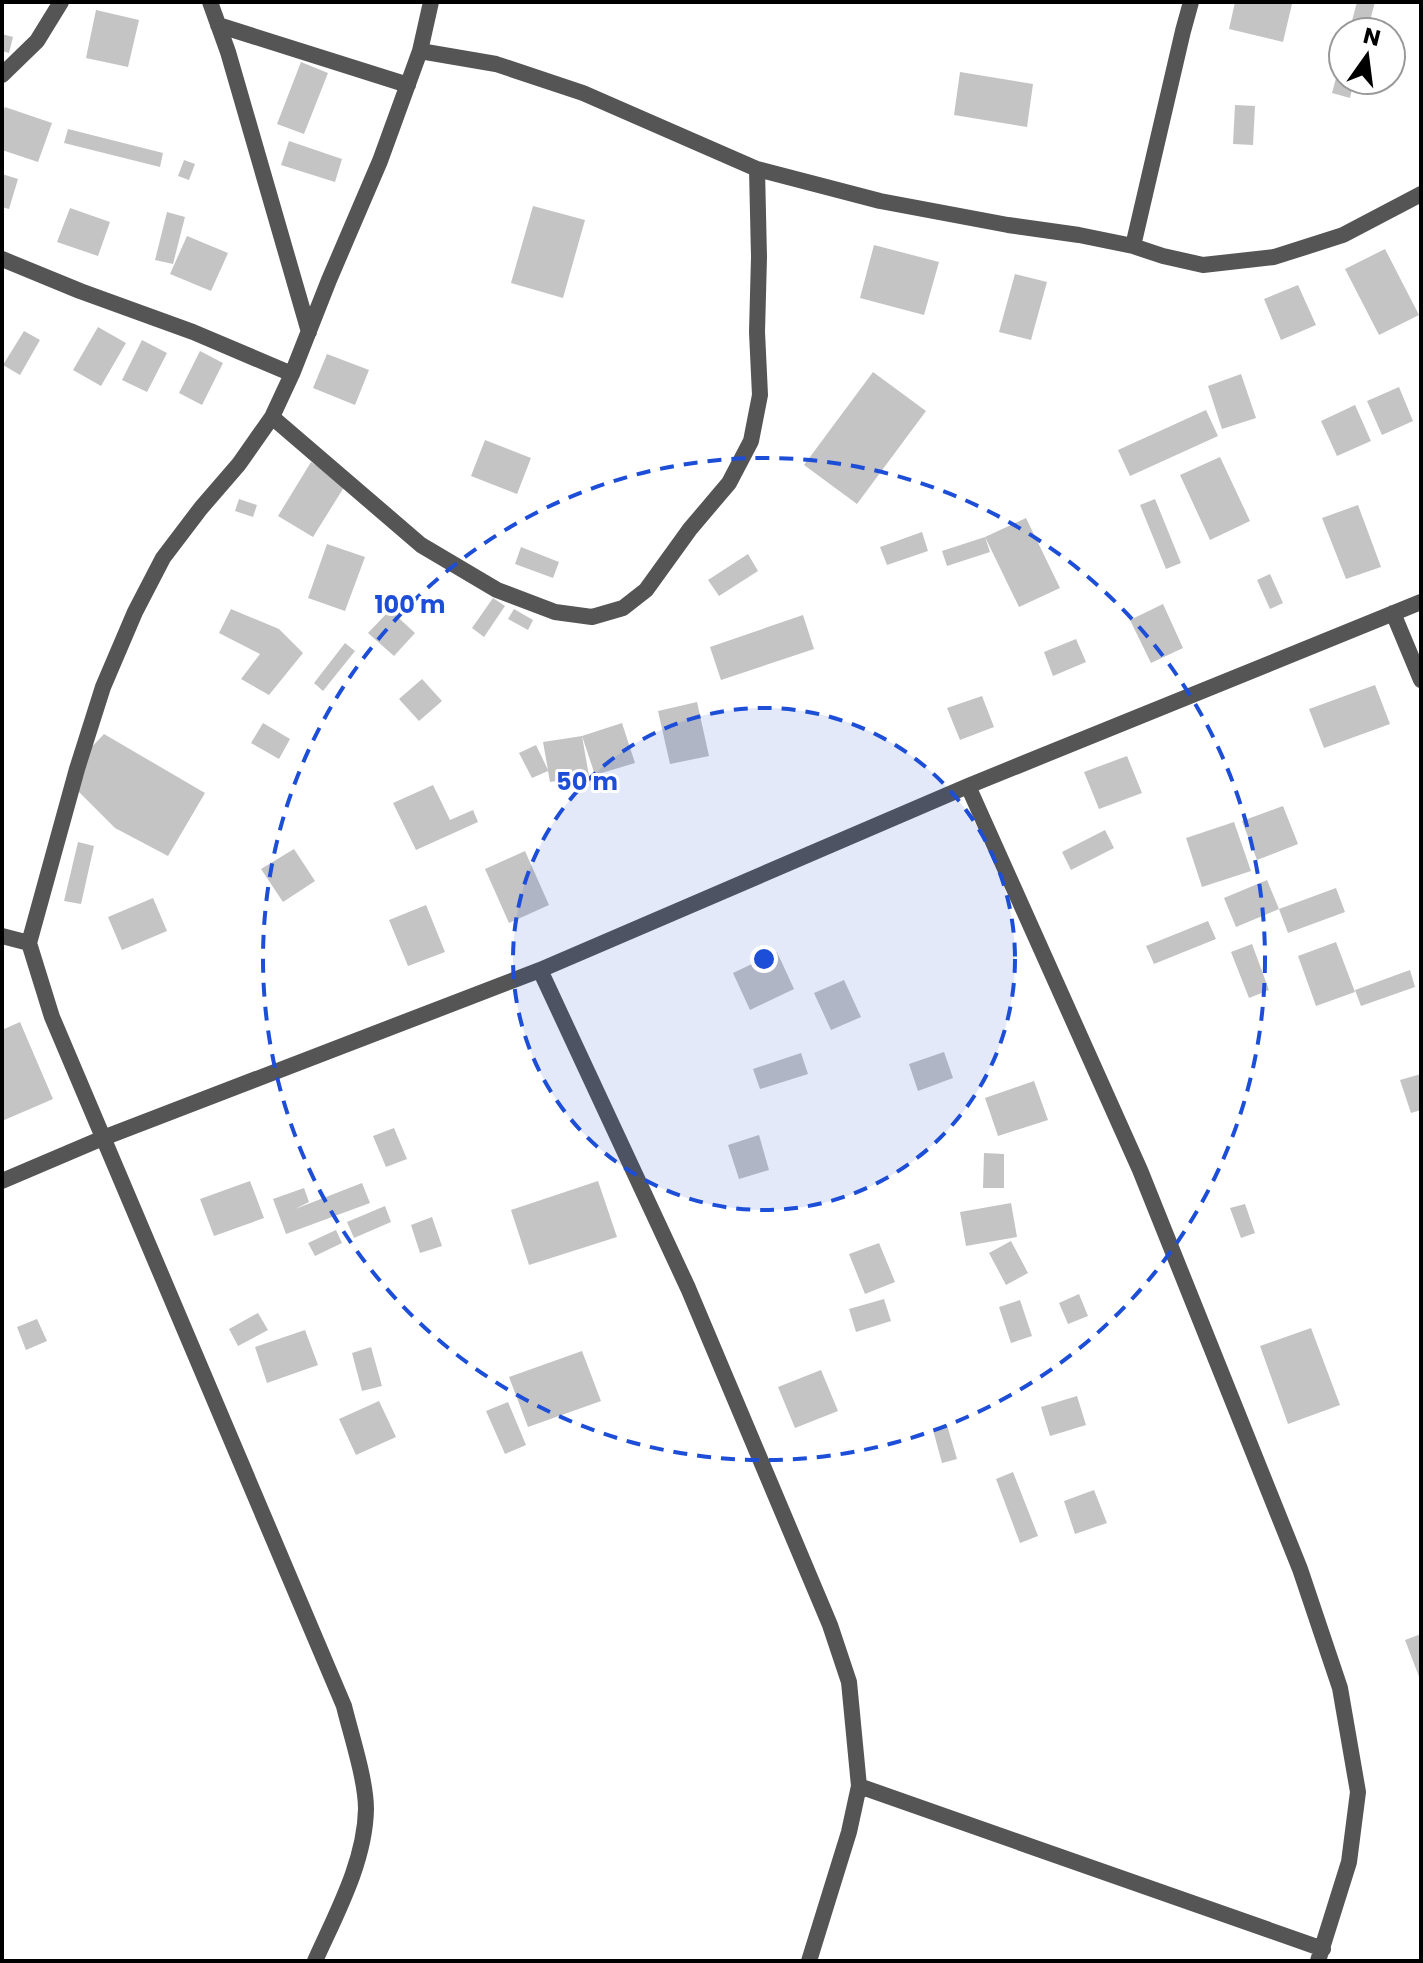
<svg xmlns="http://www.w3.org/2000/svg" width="1423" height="1963" font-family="Poppins,sans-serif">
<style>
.building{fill:#c4c4c4}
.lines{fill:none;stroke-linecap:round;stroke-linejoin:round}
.minor{stroke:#555;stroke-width:16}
.ring{fill:none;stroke:#1d4ed8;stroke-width:4;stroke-dasharray:14 10}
.centre{fill:#1d4ed8;stroke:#fff;stroke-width:4}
.ring-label{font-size:24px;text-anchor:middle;font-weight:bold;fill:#1d4ed8;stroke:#fff;stroke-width:6;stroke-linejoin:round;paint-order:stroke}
</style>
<rect width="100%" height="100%" fill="#fff"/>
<path class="building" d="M 1235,2 L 1292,4 L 1283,42 L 1229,29 Z
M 1357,2 L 1375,2 L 1367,32 L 1349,32 Z
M 96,10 L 139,20 L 128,67 L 86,58 Z
M 2,34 L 13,37 L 9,53 L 2,51 Z
M 1342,56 L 1343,80 L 1354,80 L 1350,98 L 1332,93 Z
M 301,62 L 328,73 L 304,134 L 277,124 Z
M 960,72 L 1033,84 L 1027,127 L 954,115 Z
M 1235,105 L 1255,106 L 1253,145 L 1233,144 Z
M 5,107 L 52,123 L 38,162 L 2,150 L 2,114 Z
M 68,129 L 163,153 L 160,167 L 64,143 Z
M 289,141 L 342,159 L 335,182 L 281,165 Z
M 184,160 L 195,164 L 189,180 L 178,176 Z
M 2,174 L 18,179 L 9,209 L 2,207 Z
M 533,206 L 585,220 L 563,298 L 511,283 Z
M 70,208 L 110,222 L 98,256 L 57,242 Z
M 167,212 L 185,217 L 173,264 L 155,260 Z
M 187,236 L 228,253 L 211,291 L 170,274 Z
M 874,245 L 939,262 L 924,315 L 860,298 Z
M 1385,249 L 1419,315 L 1379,335 L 1345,269 Z
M 1015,274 L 1047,282 L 1031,340 L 999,332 Z
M 1298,285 L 1316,325 L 1281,340 L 1264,299 Z
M 98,327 L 126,343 L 101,386 L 73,370 Z
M 24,331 L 40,340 L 20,375 L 3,365 Z
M 142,340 L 167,353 L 147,392 L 122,380 Z
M 200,351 L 223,363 L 202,405 L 179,393 Z
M 327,354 L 369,370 L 355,405 L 313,388 Z
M 873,372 L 926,411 L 857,504 L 804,465 Z
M 1241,374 L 1256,418 L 1222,429 L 1208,386 Z
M 1399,387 L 1413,421 L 1382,435 L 1367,401 Z
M 1355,405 L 1371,441 L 1337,456 L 1321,421 Z
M 1206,410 L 1218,436 L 1130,476 L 1118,450 Z
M 485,440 L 531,458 L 517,494 L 471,476 Z
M 1220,457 L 1250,521 L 1210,540 L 1180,475 Z
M 311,462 L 346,484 L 313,537 L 278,516 Z
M 239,499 L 257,505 L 253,517 L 235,511 Z
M 1155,499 L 1181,563 L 1166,569 L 1140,505 Z
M 1358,505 L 1381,567 L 1346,579 L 1322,518 Z
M 1026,518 L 1060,588 L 1019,607 L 985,537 L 990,552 L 947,566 L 942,551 L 985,537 Z
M 922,532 L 928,551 L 887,565 L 880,547 Z
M 327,544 L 365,557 L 345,611 L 308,598 Z
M 521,547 L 559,562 L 553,578 L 515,564 Z
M 748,554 L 758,571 L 719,596 L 708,580 Z
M 1270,574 L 1283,603 L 1270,609 L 1257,580 Z
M 493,598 L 505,606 L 484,637 L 472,628 Z
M 1163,604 L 1183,648 L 1151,663 L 1130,620 Z
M 231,609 L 279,629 L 303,653 L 269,695 L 241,679 L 260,654 L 219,633 Z
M 514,609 L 533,620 L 528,630 L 508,619 Z
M 390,610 L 415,633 L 394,656 L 368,633 Z
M 803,615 L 814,649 L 721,680 L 710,647 Z
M 1076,639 L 1086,662 L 1053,676 L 1044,652 Z
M 345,643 L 355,651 L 323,691 L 314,683 Z
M 422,679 L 442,701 L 419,721 L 399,699 Z
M 1375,685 L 1390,724 L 1324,748 L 1309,709 Z
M 982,696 L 994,727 L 960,740 L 947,708 Z
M 697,702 L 709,756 L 670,764 L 658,711 Z
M 263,723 L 290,739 L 279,759 L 251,743 Z
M 622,723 L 635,763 L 595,775 L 582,736 Z
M 104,734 L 205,793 L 168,856 L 115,828 L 77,790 L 88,751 Z
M 582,736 L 589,776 L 550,782 L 548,771 L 532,778 L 519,753 L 536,745 L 548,770 L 543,742 Z
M 1127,756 L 1142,793 L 1099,809 L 1084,772 Z
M 433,785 L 450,820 L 473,810 L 478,822 L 416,850 L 393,803 Z
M 1283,806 L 1298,844 L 1257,860 L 1242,821 Z
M 1234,822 L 1251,871 L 1202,887 L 1186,838 Z
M 1105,830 L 1114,848 L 1071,870 L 1062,852 Z
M 78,842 L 94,846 L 81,904 L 64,901 Z
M 294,849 L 315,881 L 283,902 L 261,869 Z
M 525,851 L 549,905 L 509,923 L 485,869 Z
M 1267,880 L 1279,909 L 1236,927 L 1224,898 Z
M 1336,888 L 1345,912 L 1288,933 L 1279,909 Z
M 153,898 L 167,931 L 122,950 L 108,917 Z
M 426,905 L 445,952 L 408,966 L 389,920 Z
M 1208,921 L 1216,939 L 1154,964 L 1146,946 Z
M 1336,942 L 1355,992 L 1316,1006 L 1298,956 Z
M 1252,944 L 1269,990 L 1249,998 L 1231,952 Z
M 777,952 L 794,989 L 750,1010 L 733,973 Z
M 1410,970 L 1415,987 L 1361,1006 L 1355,990 Z
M 844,980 L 861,1017 L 831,1030 L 814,993 Z
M 20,1022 L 53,1099 L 2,1121 L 2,1030 Z
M 944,1052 L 953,1078 L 918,1091 L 909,1064 Z
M 801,1053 L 808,1074 L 760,1089 L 753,1069 Z
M 1421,1074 L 1421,1110 L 1411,1113 L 1400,1080 Z
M 1034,1081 L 1048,1120 L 998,1136 L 985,1098 Z
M 394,1128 L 407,1159 L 386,1167 L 373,1136 Z
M 759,1135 L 769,1170 L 739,1179 L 728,1145 Z
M 984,1153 L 1004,1154 L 1004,1188 L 983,1188 Z
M 250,1181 L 264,1218 L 214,1236 L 200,1199 Z
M 598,1181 L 617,1237 L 529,1265 L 511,1210 Z
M 362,1183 L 370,1203 L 286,1234 L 273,1199 L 304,1188 L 309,1202 L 295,1209 Z
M 1011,1203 L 1017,1237 L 966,1246 L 960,1212 Z
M 1245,1204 L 1255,1233 L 1241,1238 L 1230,1208 Z
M 385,1206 L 391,1222 L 354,1238 L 347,1222 Z
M 432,1217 L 442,1246 L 420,1253 L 411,1225 Z
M 336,1230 L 342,1243 L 315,1256 L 308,1243 Z
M 1011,1241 L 1028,1273 L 1006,1285 L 989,1253 Z
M 879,1243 L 895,1282 L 865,1294 L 849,1254 Z
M 1079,1294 L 1088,1316 L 1068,1324 L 1059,1303 Z
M 884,1299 L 891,1321 L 856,1332 L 849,1309 Z
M 1020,1300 L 1032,1336 L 1011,1343 L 999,1307 Z
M 258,1313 L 268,1330 L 238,1346 L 229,1329 Z
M 37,1319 L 47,1341 L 26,1350 L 17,1327 Z
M 1311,1328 L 1340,1405 L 1288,1424 L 1260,1346 Z
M 305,1330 L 318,1365 L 267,1383 L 255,1347 Z
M 371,1347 L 382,1386 L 362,1391 L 352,1353 Z
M 582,1351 L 601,1401 L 528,1427 L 509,1377 Z
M 821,1370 L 838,1411 L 795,1428 L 778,1387 Z
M 1077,1396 L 1086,1425 L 1050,1436 L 1041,1407 Z
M 379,1401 L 396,1437 L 356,1455 L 339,1419 Z
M 508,1402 L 526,1445 L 505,1454 L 486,1411 Z
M 947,1425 L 957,1459 L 942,1463 L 933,1430 Z
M 1013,1472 L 1038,1536 L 1020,1543 L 996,1479 Z
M 1094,1490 L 1107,1523 L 1075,1534 L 1064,1501 Z
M 1421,1634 L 1421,1682 L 1405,1640 Z"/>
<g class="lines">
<path class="minor" d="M 210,2 L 228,52 L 309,332
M 218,25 L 408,85
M 420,51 L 496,64 L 583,93 L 757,169 L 880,201 L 1008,225 L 1079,235 L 1133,246 L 1163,256 L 1203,265 L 1274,257 L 1343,235 L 1421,194
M 2,75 L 37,41 L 61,2
M 1133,246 L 1183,31 L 1191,2
M 2,259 L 80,291 L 193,332 L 292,374
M 272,417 L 421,545 L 497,590 L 555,612 L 592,617 L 623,608 L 646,590 L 690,529 L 729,483 L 751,441 L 760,395 L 757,332 L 759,257 L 757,169
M 1393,613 L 1421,680
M 968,786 L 1140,1170 L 1300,1569 L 1340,1688 L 1358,1792 L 1349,1862 L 1318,1961
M 2,936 L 29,943
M 540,970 L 688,1288 L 830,1625 L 849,1682 L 859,1786 L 849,1832 L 809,1961
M 2,1181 L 103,1138 L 540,970 L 968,786 L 1421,602
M 859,1786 L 1323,1949
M 315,1961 C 336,1914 365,1862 366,1809 C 366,1780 351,1735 344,1706 L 52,1017 L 29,943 L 77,769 L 103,687 L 135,612 L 163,558 L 201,508 L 239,464 L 272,417 L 292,374 L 329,280 L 380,161 L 420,51 L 431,2"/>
</g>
<circle cx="764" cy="959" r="251" fill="#1d4ed8" fill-opacity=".12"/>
<g class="ring">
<circle cx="764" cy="959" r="251"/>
<circle cx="764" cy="959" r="501"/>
</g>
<circle cx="764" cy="959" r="12" class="centre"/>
<g class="ring-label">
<text x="410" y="613">100 m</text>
<text x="587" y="790">50 m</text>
</g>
<rect width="1423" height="1963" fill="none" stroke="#000000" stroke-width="8"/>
<g transform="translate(1367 56) rotate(14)"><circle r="38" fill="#ffffff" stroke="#999999" stroke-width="2"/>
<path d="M0-6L14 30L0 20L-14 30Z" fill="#000000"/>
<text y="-12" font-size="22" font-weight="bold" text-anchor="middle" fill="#000000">N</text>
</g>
</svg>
